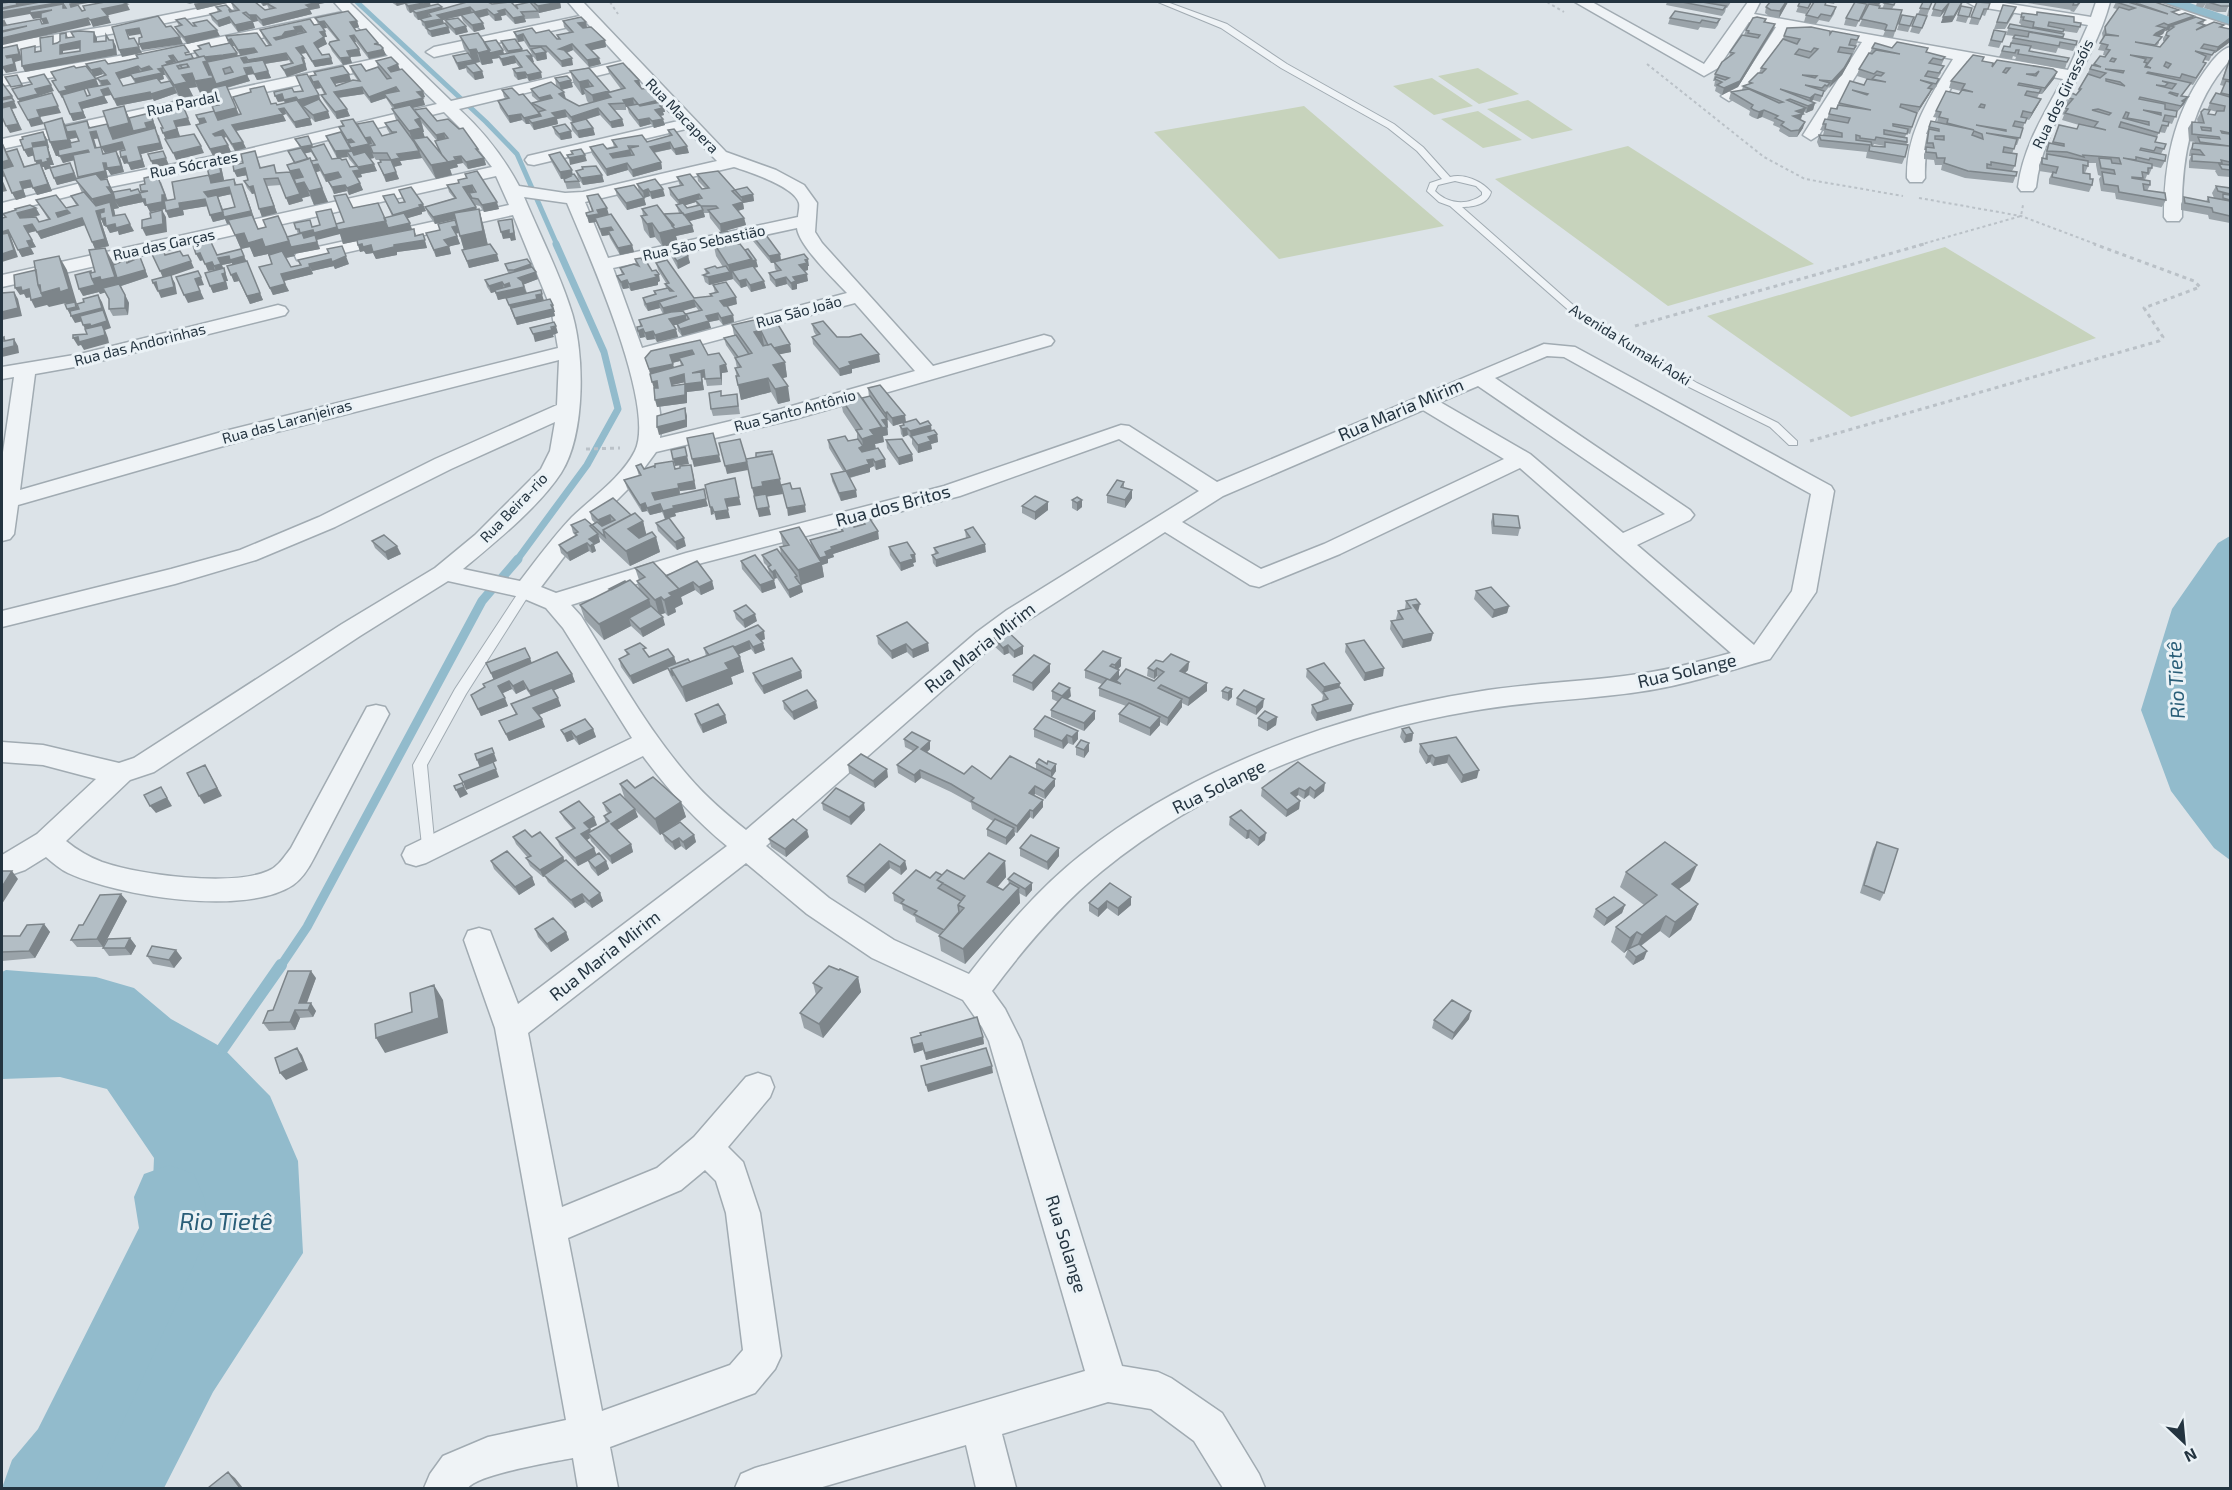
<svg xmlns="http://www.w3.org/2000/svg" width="2232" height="1490" font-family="'Exo 2',sans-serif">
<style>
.green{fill:#c7d3bc}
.water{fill:#92bbcc}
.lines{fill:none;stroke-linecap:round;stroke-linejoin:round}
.stream-far3{stroke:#92bbcc;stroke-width:5}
.stream-far2{stroke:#92bbcc;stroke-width:7}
.stream-far1{stroke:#92bbcc;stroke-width:9}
.stream{stroke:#92bbcc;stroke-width:12}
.river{fill:#92bbcc;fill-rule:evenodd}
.lane-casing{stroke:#a1abb2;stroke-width:2}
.street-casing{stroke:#a1abb2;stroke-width:3}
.path-far1{stroke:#bac1c7;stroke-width:2;stroke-dasharray:3 3;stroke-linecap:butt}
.path{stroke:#bac1c7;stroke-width:3;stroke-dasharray:4 4;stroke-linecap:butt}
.lane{fill:#eff3f6;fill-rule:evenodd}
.street{fill:#eff3f6;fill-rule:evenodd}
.wall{fill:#9aa3a9;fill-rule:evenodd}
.shaded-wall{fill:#7d858a}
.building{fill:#b3bec5;stroke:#7d858a;stroke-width:1.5;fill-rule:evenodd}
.labels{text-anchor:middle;stroke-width:6;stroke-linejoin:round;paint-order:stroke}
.far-street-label{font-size:15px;fill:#243440;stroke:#ebf2f6}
.street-label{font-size:18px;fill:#243440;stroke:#ebf2f6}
.water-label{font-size:20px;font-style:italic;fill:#2a5e78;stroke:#ebf2f6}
.near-water-label{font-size:24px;font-style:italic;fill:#2a5e78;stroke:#ebf2f6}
</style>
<rect width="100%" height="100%" fill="#dce3e8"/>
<path class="green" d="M 1478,68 L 1519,94 L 1479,104 L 1438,76 Z
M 1432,78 L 1473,106 L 1434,115 L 1393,86 Z
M 1528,100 L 1573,130 L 1532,139 L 1487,109 Z
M 1304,106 L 1444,226 L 1279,259 L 1154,132 Z
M 1478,111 L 1522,140 L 1483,148 L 1441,119 Z
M 1628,146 L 1814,264 L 1668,306 L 1495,179 Z
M 1945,247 L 2096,338 L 1851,417 L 1707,316 Z"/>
<path class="water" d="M 2230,536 L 2230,860 L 2214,848 L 2171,791 L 2141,710 L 2172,609 L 2218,543 Z
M 6,970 L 96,977 L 134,988 L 171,1019 L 223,1048 L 270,1096 L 298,1161 L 303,1253 L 213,1392 L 164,1488 L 77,1488 L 92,1472 L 143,1367 L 162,1296 L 151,1227 L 154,1158 L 107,1089 L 60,1077 L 2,1079 L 2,972 Z"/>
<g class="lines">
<path class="stream-far3" d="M 357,2 L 486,122 L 517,154 L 557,245"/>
<path class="stream-far2" d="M 517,560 L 587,465 L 618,409 L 604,352 L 556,244"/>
<path class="stream-far1" d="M 280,967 L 307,927 L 482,601 L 518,559"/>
<path class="stream" d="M 223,1048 L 281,965"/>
<path class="river" d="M 2147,2 L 2187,2 L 2230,17 L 2230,36 L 2151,8 Z
M 169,1165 L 194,1174 L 204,1197 L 210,1230 L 94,1485 L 91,1488 L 2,1488 L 12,1460 L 38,1429 L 139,1228 L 134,1197 L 144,1174 Z"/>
<g class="lane-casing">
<path id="lane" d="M 1158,2 L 1167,2 L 1227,24 L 1287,64 L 1394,124 L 1423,147 L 1450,177 C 1464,173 1482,181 1491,192 C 1488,204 1474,207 1462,207 L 1580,311 L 1697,383 L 1778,423 L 1797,441 L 1797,445 L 1789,445 L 1770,427 L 1689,387 L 1574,315 L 1450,206 L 1439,202 L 1427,191 L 1430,183 L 1442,179 L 1417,151 L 1388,128 L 1281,68 L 1221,28 ZM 1455,181 L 1476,186 L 1482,192 L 1482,195 C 1468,206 1447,204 1435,191 L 1438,185 Z
M 526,586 L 532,590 L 466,694 L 427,765 L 435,850 L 433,854 L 423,854 L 413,765 L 455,689 L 522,587 Z"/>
</g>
<g class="street-casing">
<path id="street" d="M 231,2 L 257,2 L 250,6 L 116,33 L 2,52 L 2,43 L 116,25 Z
M 334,2 L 349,2 L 451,101 L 622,61 L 587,23 L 434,57 L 426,52 L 434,47 L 580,16 L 568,2 L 583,2 L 726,152 L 776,170 L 804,185 L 817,203 L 815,232 L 822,243 L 933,366 L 1044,335 L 1051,337 L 1054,341 L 1051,345 L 795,419 L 656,452 L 631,486 L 576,541 L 541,587 L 556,593 L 686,553 L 944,486 L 1121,425 L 1129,426 L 1217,482 L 1544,344 L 1575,347 L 1831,486 L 1834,491 L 1816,592 L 1770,659 C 1727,671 1683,686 1638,692 C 1583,700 1527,701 1472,711 C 1340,733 1206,786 1102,871 C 1060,905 1024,948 992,991 L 1005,1009 L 1021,1041 L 1122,1366 L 1158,1372 L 1171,1378 L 1222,1413 L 1259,1474 L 1265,1488 L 1223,1488 L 1194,1441 L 1151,1409 L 1108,1402 L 1002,1434 L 1016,1488 L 976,1488 L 966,1445 L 819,1488 L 735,1488 L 741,1474 L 755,1468 L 1085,1371 L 989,1041 L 982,1027 L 963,1000 L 872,958 L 807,914 L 746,863 L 528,1033 L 562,1207 L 657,1168 L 694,1137 L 746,1077 L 758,1073 L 770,1077 L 774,1087 L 770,1097 L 728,1147 L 743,1162 L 760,1213 L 781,1356 L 775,1369 L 755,1393 L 610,1447 L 618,1488 L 578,1488 L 573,1458 C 552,1462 478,1474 468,1488 L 424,1488 L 430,1474 L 443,1456 L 488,1437 L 566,1420 L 495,1028 L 464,940 L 468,931 L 479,928 L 490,931 L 518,1004 L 727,846 C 694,819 668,790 643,756 L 426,863 L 416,866 L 406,863 L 402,855 L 406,847 L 632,738 L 563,628 L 546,608 L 520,597 L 448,581 L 360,636 L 154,772 L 130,780 L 66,841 C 77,850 89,857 102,862 C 140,875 231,887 268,871 C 278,867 284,857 291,848 L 367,707 L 376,705 L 385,707 L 389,714 L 315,856 C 310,866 303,878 293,885 C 245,917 118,896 68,873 C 60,869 53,863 46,857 L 25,870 L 2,878 L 2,855 L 37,834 L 96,779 L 43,765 L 2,762 L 2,742 L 43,745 L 119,763 L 134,758 L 342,624 L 435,568 L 475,535 L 541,469 L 550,451 L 555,422 L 451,469 L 335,527 L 256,560 L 175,584 L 2,627 L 2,611 L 171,569 L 240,550 L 319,517 L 435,459 L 557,405 L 559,360 L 241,441 L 18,505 L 14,534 L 10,539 L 2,541 L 2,459 L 14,377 L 2,379 L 2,367 L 80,354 L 278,305 L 285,307 L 288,311 L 285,315 L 80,366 L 35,374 L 20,490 L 225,431 L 558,348 L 551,308 L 513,215 L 304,262 L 297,260 L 295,256 L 297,252 L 304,250 L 509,205 L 496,176 L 2,287 L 2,275 L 492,167 L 470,138 L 444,112 L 244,160 L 90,191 L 2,213 L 2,203 L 89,181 L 244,150 L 437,104 L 395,64 L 2,149 L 2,139 L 388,56 L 350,19 L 177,56 L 2,86 L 2,76 L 177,46 L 343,12 ZM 629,68 L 678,121 L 528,156 L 525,160 L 528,164 L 534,165 L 686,129 L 717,161 L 583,192 L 565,193 L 519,186 C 503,156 484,132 459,109 ZM 734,167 C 749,172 794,186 799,203 C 800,207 798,214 798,217 L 608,258 L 585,202 ZM 524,197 L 567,203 C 587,251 657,406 635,451 C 622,477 593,497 572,517 C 553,537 537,559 520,581 L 463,569 C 494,543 539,507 561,473 C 586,434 585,349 570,307 C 558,270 539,233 524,197 ZM 797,228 C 799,246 834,279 847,293 L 642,348 L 613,268 ZM 855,303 L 915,371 L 781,409 L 660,438 C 664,413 654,383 646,359 ZM 1547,356 L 1564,357 L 1811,494 L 1792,591 L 1754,645 L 1637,545 L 1690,520 L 1694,515 L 1690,510 L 1495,378 ZM 1478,386 L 1665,514 L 1623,533 L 1530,454 L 1440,402 ZM 1423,410 L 1504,459 L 1324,544 L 1261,569 L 1182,522 L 1223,496 ZM 1119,439 L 1199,491 L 1007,610 L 977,632 L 746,830 C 726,814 706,797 689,777 C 647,729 615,670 581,616 L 571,605 L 702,563 L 960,496 ZM 1520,468 L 1731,653 C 1701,661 1670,670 1638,674 C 1584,682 1529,683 1476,692 C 1340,713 1189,769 1081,855 C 1038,889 1002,932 969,974 L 894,940 L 829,898 L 766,846 L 995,644 L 1025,622 L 1165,532 L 1250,585 L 1259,587 L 1340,554 ZM 705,1170 L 716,1181 L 726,1213 L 743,1350 L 730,1365 L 602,1411 L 568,1238 L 681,1190 Z
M 1575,2 L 1592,2 L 1704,64 L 1748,2 L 1760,2 L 1754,14 L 2068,70 L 2088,25 L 1974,6 L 1967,2 L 1998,2 L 2091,17 L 2096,2 L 2110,2 C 2093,66 2043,122 2036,187 L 2033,191 L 2021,191 L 2018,187 C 2023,147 2044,114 2063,79 L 1967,61 C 1944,99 1923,133 1925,178 L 1922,182 L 1910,182 L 1907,178 C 1906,132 1930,97 1953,59 L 1875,45 L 1819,135 L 1811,140 L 1803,135 L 1862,42 L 1790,29 L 1753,88 L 1729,101 L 1721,96 L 1741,82 L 1776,27 L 1749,22 L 1718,68 L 1704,76 Z
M 2138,2 L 2158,2 L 2230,26 L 2230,35 L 2140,5 Z
M 2230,47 L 2230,60 C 2190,104 2181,160 2182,217 L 2179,221 L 2167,221 L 2164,217 C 2164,164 2173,116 2204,72 C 2210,64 2219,50 2230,47 Z"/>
</g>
<path class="path-far1" d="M 610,2 L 618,14
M 1547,2 L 1564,12
M 1647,64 L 1764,157 L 1805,179 L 1903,196
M 1919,198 L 2021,216 L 2098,245
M 1919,245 L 2021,216 L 2023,205"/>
<path class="path" d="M 1635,326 L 1924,244
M 1810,441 L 2159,341 L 2163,337 L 2144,308 L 2200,287 L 2194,281 L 2094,244
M 586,449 L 620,448"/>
<use href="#lane" class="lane"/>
<use href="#street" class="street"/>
</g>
<path class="wall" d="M 183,2 L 255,2 L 265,10 L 269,9 L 267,5 L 263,6 L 260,2 L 330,2 L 319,4 L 320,8 L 310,10 L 312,14 L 263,26 L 258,21 L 253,22 L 255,28 L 238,32 L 231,23 L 219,27 L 212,20 L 210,14 L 218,12 L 216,7 L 231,10 L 232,11 L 236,11 L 233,8 L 231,2 L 197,10 L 194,3 L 190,4 Z
M 391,2 L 411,2 L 442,7 L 442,9 L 492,4 L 517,8 L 528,3 L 527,2 L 560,2 L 561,8 L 539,13 L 534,6 L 533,4 L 531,4 L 538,11 L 540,18 L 525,19 L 526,22 L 515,24 L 506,15 L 501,16 L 502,20 L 495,21 L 489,15 L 479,18 L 485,29 L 474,32 L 463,21 L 461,16 L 443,20 L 444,24 L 447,26 L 445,20 L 468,32 L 456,35 L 449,28 L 450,33 L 432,37 L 428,34 L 426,28 L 422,25 L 421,19 L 418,20 L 414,16 L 413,12 L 410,13 L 407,10 L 405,4 L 397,6 Z
M 1667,2 L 1731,2 L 1727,8 L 1726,8 L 1725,12 L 1722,16 L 1666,5 Z
M 1770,2 L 1788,2 L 1779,18 L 1769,16 L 1765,13 L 1766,7 Z
M 1800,2 L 1812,2 L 1806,14 L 1796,12 Z
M 1829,2 L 1835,2 L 1834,4 L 1828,3 Z
M 1868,2 L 1881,2 L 1879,6 L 1879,8 L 1882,9 L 1885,2 L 1896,2 L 1892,9 L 1902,10 L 1893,38 L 1883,36 L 1885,31 L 1883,30 L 1859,26 L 1867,9 L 1866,9 Z
M 1923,2 L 1932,2 L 1927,16 L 1918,14 Z
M 1936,2 L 1962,5 L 1952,22 L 1941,23 L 1946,10 L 1940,17 L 1931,16 Z
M 1977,2 L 1990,3 L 1985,16 L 1982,15 L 1978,25 L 1969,24 Z
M 2021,2 L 2081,2 L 2074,12 L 2070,11 L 2071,10 Z
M 2116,2 L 2131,3 L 2131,2 L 2155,2 L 2179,15 L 2194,16 L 2193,18 L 2205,20 L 2203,24 L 2205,26 L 2230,29 L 2230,42 L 2215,53 L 2213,53 L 2209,61 L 2204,60 L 2203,69 L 2193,85 L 2190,84 L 2182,96 L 2184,104 L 2177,112 L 2172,124 L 2169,123 L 2165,133 L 2159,132 L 2155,142 L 2166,144 L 2161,154 L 2165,161 L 2161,168 L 2152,166 L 2152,168 L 2149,175 L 2147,175 L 2145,180 L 2150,185 L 2147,191 L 2166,200 L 2162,207 L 2116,199 L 2115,193 L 2101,191 L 2099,179 L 2101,176 L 2098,175 L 2096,165 L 2096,163 L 2088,163 L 2088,166 L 2085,173 L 2090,179 L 2092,185 L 2089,192 L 2049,184 L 2049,179 L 2052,173 L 2039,171 L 2039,165 L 2042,158 L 2045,159 L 2046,150 L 2049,143 L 2052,143 L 2059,125 L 2077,129 L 2079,125 L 2062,120 L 2064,115 L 2062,114 L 2068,105 L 2066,104 L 2072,93 L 2076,95 L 2092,65 L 2094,65 L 2100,56 L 2105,57 L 2106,56 L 2103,55 L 2104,51 L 2098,50 L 2103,39 L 2102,33 L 2105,27 L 2117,9 L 2113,8 ZM 2169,30 L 2163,38 L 2163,41 L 2165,42 L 2160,47 L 2157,46 L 2159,43 L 2159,36 L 2163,34 L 2165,31 Z
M 2197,2 L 2230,2 L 2226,12 L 2217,12 L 2204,8 L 2206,3 L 2203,8 L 2196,6 Z
M 2230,3 L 2230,17 L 2227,16 Z
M 1867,4 L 1856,27 L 1844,25 L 1846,18 Z
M 1825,5 L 1836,7 L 1834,14 L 1829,22 L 1819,20 L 1816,24 L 1804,22 L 1806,15 Z
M 2003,5 L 2014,14 L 2005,29 L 1994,29 Z
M 1961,6 L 1972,8 L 1966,23 L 1956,21 Z
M 2037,12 L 2074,22 L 2080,27 L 2077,33 L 2063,31 L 2062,33 L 2064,34 L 2062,38 L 2076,45 L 2073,51 L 2058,48 L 2056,53 L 2030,48 L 2029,51 L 2067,62 L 2065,69 L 2015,60 L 2016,57 L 2013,56 L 2012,59 L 1999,57 L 2004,46 L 2009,47 L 2014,36 L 2006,35 L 2010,24 L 2020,26 L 2021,24 L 2019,23 L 2022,13 L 2036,15 Z
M 1917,14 L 1925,23 L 1919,34 L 1910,32 Z
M 1902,15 L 1914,17 L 1908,32 L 1897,30 Z
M 315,18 L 357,21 L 359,27 L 354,28 L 356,31 L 378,43 L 386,55 L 383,56 L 369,59 L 356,42 L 354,42 L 359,49 L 361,56 L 350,57 L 352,63 L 343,65 L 332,51 L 329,44 L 337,40 L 327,28 L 323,28 L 327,37 L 324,37 L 327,44 L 318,48 L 322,55 L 331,58 L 333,64 L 315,67 L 306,53 L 301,54 L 306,64 L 305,65 L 307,70 L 287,77 L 281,66 L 291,64 L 289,60 L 265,64 L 271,78 L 257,80 L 254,74 L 247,75 L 250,81 L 227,88 L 239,114 L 271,104 L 277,105 L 285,103 L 284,101 L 278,102 L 274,92 L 302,91 L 296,76 L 321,102 L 330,118 L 315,122 L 307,114 L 312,125 L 296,128 L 286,114 L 283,115 L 286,121 L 236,131 L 243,142 L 246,148 L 235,151 L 226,137 L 224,138 L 231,152 L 213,156 L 196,125 L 200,124 L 196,115 L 214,111 L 219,105 L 213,92 L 201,95 L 197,87 L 189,88 L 193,96 L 180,98 L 176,93 L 177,93 L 154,101 L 153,99 L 117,106 L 111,95 L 104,96 L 108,103 L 82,109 L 86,118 L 73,121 L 63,98 L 62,98 L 52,81 L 56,80 L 51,72 L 76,68 L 99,86 L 101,86 L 97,78 L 104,76 L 103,74 L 94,77 L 86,64 L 108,64 L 137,58 L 136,55 L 190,55 L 193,58 L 197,58 L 194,51 L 200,49 L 198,46 L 211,47 L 228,43 L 226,36 L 266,46 L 269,46 L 263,37 L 260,30 L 318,24 ZM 232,46 L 234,46 L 240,55 L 238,56 ZM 163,75 L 165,75 L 169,81 L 161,83 L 159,81 L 164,79 ZM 131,76 L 135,83 L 123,86 L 119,79 ZM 87,89 L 90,95 L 87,96 L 84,90 Z
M 1670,18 L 1720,19 L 1718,25 L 1715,29 L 1700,27 L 1698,30 L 1668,24 Z
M 1766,19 L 1765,22 L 1775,24 L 1773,30 L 1738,87 L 1722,95 L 1715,91 L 1716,87 L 1714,86 L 1715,81 L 1713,81 L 1715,74 L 1729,57 L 1730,52 L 1744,35 L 1746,30 Z
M 176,20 L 194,26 L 193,23 L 220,36 L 187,44 L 178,33 L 175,27 L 179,26 Z
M 563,21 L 586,22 L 587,28 L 605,40 L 606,47 L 592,50 L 601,64 L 589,67 L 573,50 L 567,53 L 573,65 L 562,67 L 548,52 L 546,52 L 547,59 L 537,61 L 532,55 L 531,52 L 524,41 L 518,42 L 516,38 L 514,32 L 536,33 L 558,39 L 557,35 L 570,33 L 564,27 Z
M 1787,28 L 1830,34 L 1859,36 L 1854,52 L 1851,56 L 1842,75 L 1828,88 L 1825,92 L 1824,92 L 1820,102 L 1813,100 L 1811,102 L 1815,103 L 1813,110 L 1806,113 L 1804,112 L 1804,114 L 1802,115 L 1801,120 L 1803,128 L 1797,137 L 1789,137 L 1779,131 L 1780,128 L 1773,125 L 1774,122 L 1762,117 L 1757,119 L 1752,117 L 1749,115 L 1750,111 L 1729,99 L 1731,92 L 1742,90 L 1743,86 L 1749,84 L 1749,82 L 1759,73 L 1761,68 L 1782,41 Z
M 1994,30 L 2006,32 L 1999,48 L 1988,46 Z
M 460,36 L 484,42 L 504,54 L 507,54 L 503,48 L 501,41 L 522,51 L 534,62 L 532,62 L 542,78 L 529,81 L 527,78 L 518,80 L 514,76 L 513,69 L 520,68 L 516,63 L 503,66 L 499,58 L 492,59 L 493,63 L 482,65 L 480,62 L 474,63 L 482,71 L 484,78 L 475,80 L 467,72 L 466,68 L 459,70 L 455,62 L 453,56 L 467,53 L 464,49 Z
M 1872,48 L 1892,48 L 1927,53 L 1945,57 L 1941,66 L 1941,73 L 1937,79 L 1937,86 L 1933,90 L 1931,90 L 1929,95 L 1917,113 L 1910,134 L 1907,133 L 1905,137 L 1907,142 L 1905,157 L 1902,164 L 1866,158 L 1867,152 L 1819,147 L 1817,142 L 1819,135 L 1823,135 L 1824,131 L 1820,130 L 1823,124 L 1827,119 L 1831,108 L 1837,109 L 1839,103 L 1864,85 L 1867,79 L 1857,76 L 1859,69 L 1870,53 ZM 1874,144 L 1884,146 L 1883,147 L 1873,146 Z
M 1973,55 L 1984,57 L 1982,61 L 1993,63 L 1992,67 L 1997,60 L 2053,69 L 2057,72 L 2054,79 L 2042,94 L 2039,94 L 2037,98 L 2041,99 L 2038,105 L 2029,120 L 2026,119 L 2017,145 L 2015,145 L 2012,154 L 2017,154 L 2015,166 L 2012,171 L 2017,172 L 2013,183 L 1965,178 L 1941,170 L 1942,165 L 1935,165 L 1934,160 L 1924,159 L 1924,154 L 1926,150 L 1924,150 L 1927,134 L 1926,134 L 1931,121 L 1937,122 L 1938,118 L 1933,117 L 1946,91 L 1959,94 L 1961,91 L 1949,88 L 1951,81 Z
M 2230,60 L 2230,177 L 2218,176 L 2215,171 L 2216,170 L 2189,168 L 2189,161 L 2191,156 L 2189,156 L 2190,150 L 2195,142 L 2189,141 L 2188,128 L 2192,122 L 2198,123 L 2197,119 L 2201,112 L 2207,110 L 2210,103 L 2220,94 L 2224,86 L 2220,85 L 2226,68 ZM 2210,110 L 2217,112 L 2215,115 L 2208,114 Z
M 376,61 L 399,70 L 425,97 L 422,98 L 425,105 L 412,108 L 414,111 L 437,121 L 479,152 L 484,158 L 486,165 L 468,169 L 463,163 L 457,164 L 458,167 L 450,169 L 452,175 L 436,179 L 422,158 L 400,161 L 402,165 L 394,167 L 399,179 L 386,182 L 378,163 L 385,160 L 376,160 L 374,157 L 374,158 L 370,159 L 377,171 L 361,174 L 362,177 L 357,178 L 363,190 L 349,195 L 347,191 L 334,194 L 328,181 L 326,182 L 320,171 L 316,172 L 328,202 L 314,205 L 310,196 L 302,198 L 303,201 L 289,205 L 281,185 L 267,186 L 277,213 L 262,217 L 255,193 L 252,194 L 247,188 L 244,181 L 248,180 L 247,175 L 237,177 L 234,171 L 243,163 L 255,151 L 261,168 L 277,173 L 290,172 L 294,163 L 288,151 L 300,148 L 295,139 L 313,147 L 332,159 L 337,158 L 329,143 L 326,136 L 342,134 L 339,127 L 343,127 L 341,121 L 357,124 L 382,136 L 390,134 L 387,129 L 385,123 L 396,120 L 392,109 L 393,109 L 386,98 L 371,103 L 364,94 L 338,98 L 350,116 L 337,119 L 324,101 L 321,95 L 324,94 L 321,88 L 315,89 L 310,76 L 315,75 L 314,72 L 349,74 L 351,81 L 335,84 L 336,86 L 358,81 L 352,72 L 350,66 L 366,71 L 378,67 ZM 422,123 L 437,141 L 435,141 L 439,152 L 431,142 L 425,138 L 423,132 L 424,132 ZM 311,152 L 316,160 L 311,161 L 308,159 L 305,153 ZM 348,157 L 349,159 L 355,166 L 350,167 L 342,160 L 340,158 Z
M 607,67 L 639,80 L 641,87 L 640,87 L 659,102 L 665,112 L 663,112 L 664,115 L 660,116 L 665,125 L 654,128 L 651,124 L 640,127 L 629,113 L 627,106 L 633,105 L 626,107 L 626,110 L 615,110 L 622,119 L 624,126 L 612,128 L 600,115 L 585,120 L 593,128 L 595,135 L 579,138 L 572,130 L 571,123 L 572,122 L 567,117 L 557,119 L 558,124 L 534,130 L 530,124 L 526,124 L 522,120 L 510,123 L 500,108 L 498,101 L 506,99 L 504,97 L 502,90 L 533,106 L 532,103 L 538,101 L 532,96 L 531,89 L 560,89 L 556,85 L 555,78 L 573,87 L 561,90 L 566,99 L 579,106 L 589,103 L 587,101 L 585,94 L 582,95 L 574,84 L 570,71 L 589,68 L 610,92 L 621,89 L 609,73 Z
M 124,106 L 129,118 L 153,120 L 156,128 L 148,129 L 159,135 L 163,149 L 141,154 L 145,167 L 131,170 L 128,163 L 124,164 L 124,149 L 105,153 L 99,138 L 94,139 L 96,148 L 105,154 L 120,158 L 124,172 L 111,175 L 108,170 L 106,170 L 108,178 L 101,180 L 114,192 L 131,191 L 142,193 L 140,185 L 161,182 L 168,201 L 175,199 L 221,166 L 224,180 L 234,179 L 237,185 L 245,191 L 258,229 L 287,237 L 298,234 L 294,223 L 312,227 L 344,222 L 353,208 L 384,218 L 392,216 L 383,196 L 399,203 L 404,202 L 399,190 L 426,211 L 422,212 L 422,214 L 407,218 L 412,229 L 414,229 L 416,236 L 423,234 L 427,248 L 397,252 L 397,255 L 376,259 L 373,253 L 366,254 L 364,251 L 360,252 L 357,241 L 343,244 L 340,234 L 316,237 L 320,249 L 294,254 L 295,256 L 286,258 L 291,267 L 300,265 L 298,260 L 329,253 L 349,264 L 335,269 L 334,266 L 312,271 L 313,274 L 284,281 L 289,291 L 273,295 L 259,267 L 272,264 L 268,254 L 254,257 L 250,247 L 241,249 L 263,300 L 250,304 L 239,281 L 234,282 L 232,263 L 222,265 L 228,281 L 226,281 L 228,289 L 213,293 L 210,286 L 215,270 L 203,260 L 200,261 L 205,241 L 217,255 L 241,249 L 230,224 L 227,224 L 225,219 L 213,222 L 207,206 L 183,210 L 184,215 L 169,218 L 165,209 L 150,212 L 147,206 L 145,206 L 143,202 L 119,207 L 116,201 L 119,208 L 114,209 L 115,216 L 134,231 L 119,235 L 118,231 L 110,233 L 106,225 L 104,226 L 101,218 L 100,218 L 109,246 L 95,249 L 85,225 L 41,239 L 36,231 L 28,233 L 36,247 L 31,248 L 34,254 L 22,257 L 12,238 L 11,238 L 18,257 L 2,218 L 40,215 L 34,217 L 39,222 L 48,219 L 36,200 L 66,208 L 76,205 L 71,196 L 82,193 L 76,180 L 57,185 L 50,168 L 45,170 L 44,167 L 42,167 L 52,191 L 37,195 L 33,187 L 23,189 L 26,197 L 16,200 L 5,176 L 2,177 L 2,142 L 6,152 L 17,149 L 25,167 L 37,164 L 34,155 L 28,157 L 24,150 L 47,139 L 49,148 L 48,148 L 54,165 L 50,165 L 51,167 L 70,163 L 77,178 L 79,178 L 74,160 L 63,163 L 59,156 L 56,156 L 50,142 L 65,125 L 87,121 L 90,128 L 107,124 ZM 77,138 L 79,141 L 72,143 L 70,139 ZM 231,194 L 235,207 L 223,209 L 218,197 Z
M 553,127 L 572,138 L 561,140 L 555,134 Z
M 668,130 L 689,153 L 676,155 L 671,149 L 654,153 L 661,162 L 662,169 L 633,177 L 628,170 L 607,176 L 592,154 L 590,147 L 607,149 L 614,147 L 612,140 L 647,142 L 669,136 Z
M 549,155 L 579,181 L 581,188 L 567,189 L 564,179 L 561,179 L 551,161 Z
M 582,167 L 602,175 L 604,182 L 583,185 L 578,178 L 576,171 L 582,169 Z
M 465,174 L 499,209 L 484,212 L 480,206 L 475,205 L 477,210 L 479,209 L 483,224 L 488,245 L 499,261 L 469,268 L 462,250 L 464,250 L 459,233 L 456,233 L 460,244 L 449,246 L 451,254 L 436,257 L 426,233 L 440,230 L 438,224 L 455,220 L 455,219 L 435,224 L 428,214 L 425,207 L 454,198 L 449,192 L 447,185 L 459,183 L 466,178 Z
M 697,174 L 735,190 L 753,194 L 754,201 L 743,203 L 744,209 L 738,211 L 744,218 L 746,225 L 721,232 L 710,218 L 709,213 L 704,213 L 705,217 L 689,221 L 692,225 L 694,232 L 676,236 L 678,243 L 663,247 L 655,237 L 650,238 L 644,230 L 641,216 L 643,216 L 642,209 L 665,215 L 679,213 L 676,205 L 678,204 L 670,195 L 669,188 L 680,186 L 677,177 L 702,189 L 705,188 L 698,181 ZM 696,202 L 697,206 L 687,208 L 685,205 Z
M 637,184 L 665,196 L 652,199 L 650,196 L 644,198 L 639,191 Z
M 2216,186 L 2230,188 L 2230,223 L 2209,219 L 2208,215 L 2181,210 L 2181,204 L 2184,197 L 2206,202 L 2208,197 L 2214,198 L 2212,193 Z
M 615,189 L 644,198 L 646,205 L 627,210 L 617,196 Z
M 587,196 L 609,215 L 632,245 L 634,252 L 620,255 L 610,238 L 609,235 L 602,236 L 596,222 L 589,223 L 586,213 L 592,211 Z
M 717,233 L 738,244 L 756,260 L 758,267 L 754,268 L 766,288 L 751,292 L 747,286 L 741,288 L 733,279 L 709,285 L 705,282 L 703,275 L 706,274 L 705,269 L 717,268 L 723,267 L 716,256 L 713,242 L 719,241 Z
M 751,234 L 780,254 L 781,260 L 809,266 L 808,266 L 808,270 L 805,271 L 808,281 L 797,284 L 797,289 L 792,290 L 787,284 L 776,287 L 770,280 L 769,273 L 777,271 L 775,269 L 774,263 L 771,263 L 753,241 Z
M 137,249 L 148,277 L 121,286 L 129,303 L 128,315 L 113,316 L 109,309 L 109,300 L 105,292 L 100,294 L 99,292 L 83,296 L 92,273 L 95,272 L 113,262 L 114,265 L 128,262 Z
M 670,251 L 688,256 L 690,263 L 678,269 L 672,258 Z
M 635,259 L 643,261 L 652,271 L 660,281 L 658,282 L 658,285 L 631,291 L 629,288 L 623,289 L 619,283 L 617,276 L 622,275 L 620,268 L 636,265 Z
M 656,263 L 694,298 L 711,296 L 710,294 L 715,293 L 713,285 L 737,304 L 727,307 L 733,315 L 734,322 L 723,325 L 719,320 L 709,322 L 711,328 L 682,336 L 678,331 L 677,325 L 674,325 L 678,337 L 657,342 L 655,339 L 647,340 L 645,337 L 640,338 L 637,327 L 640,326 L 639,320 L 663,314 L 660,308 L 648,311 L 644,305 L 643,298 L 655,295 L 654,291 L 666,288 L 665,284 L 666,283 L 658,270 ZM 696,307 L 699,311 L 686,314 L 687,320 L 683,311 Z
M 505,264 L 531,264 L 538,279 L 524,284 L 527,293 L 544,300 L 555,312 L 554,312 L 555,316 L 517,325 L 506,298 L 498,300 L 495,292 L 491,293 L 487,287 L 485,280 L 508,273 Z
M 812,324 L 837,337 L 880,362 L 852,369 L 852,373 L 840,376 L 813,344 L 812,337 L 816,335 L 814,332 Z
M 732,325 L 759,327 L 790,344 L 791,352 L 779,354 L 785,362 L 787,377 L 782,378 L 790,401 L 778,404 L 771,392 L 741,400 L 735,368 L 737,368 L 735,358 L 726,345 L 724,338 L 734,335 Z
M 700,340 L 708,355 L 728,372 L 722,373 L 722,385 L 707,386 L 705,377 L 702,378 L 704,390 L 687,392 L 687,403 L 657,407 L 655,389 L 645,358 ZM 680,361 L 681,366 L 674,368 L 672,363 ZM 685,382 L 685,384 L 672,386 L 672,385 Z
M 868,388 L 906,422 L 920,424 L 937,434 L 938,442 L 931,444 L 932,449 L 918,453 L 912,444 L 912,439 L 908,435 L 903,437 L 901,434 L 900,426 L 903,425 L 903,423 L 893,426 L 888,420 L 887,420 L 888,435 L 883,436 L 884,442 L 875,444 L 876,449 L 886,467 L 876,470 L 874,466 L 870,468 L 870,472 L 850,478 L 857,497 L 841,501 L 832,481 L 831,474 L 843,471 L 829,448 L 828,440 L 848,441 L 857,439 L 857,433 L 843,412 L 840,397 L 862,398 L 869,397 Z
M 722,396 L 738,402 L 740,414 L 713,416 L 711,409 Z
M 886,440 L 912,454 L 913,461 L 899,465 L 887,448 Z
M 636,466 L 644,469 L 655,468 L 675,469 L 696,489 L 680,491 L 680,494 L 708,506 L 675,513 L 676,516 L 665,519 L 662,512 L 650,515 L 647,511 L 642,512 L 627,488 L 624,480 L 639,476 Z
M 1124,482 L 1124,488 L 1132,490 L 1132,498 L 1125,508 L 1107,503 L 1107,495 Z
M 1072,500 L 1082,500 L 1082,507 L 1077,511 L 1072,508 Z
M 1022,506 L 1048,510 L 1035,520 L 1022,513 Z
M 590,512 L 631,515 L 643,521 L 646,535 L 656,537 L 660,552 L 630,566 L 599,537 L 600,542 L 594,545 L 596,551 L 592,553 L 589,551 L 570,561 L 561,553 L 559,545 L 576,536 L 573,533 L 571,525 L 592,525 L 595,523 L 592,520 Z
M 1493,514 L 1520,528 L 1518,536 L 1492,534 L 1491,522 Z
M 863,521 L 879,539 L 833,554 L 834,557 L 828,559 L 828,563 L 822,565 L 824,577 L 801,585 L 803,592 L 790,598 L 777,578 L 773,579 L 776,588 L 762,593 L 742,569 L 741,561 L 769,573 L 768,567 L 764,563 L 762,555 L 781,555 L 780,547 L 783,546 L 780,532 L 811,546 L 810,540 L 841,531 L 840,526 L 854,527 L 863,524 Z
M 656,523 L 686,546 L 677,550 L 658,531 Z
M 965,530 L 986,552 L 936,567 L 933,563 L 932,555 L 935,554 L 934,548 L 966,538 Z
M 372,541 L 401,554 L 388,560 L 375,548 Z
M 889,547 L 916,562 L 913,563 L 914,566 L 901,571 L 890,555 Z
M 635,568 L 666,576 L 712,581 L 714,589 L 701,595 L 695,590 L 681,597 L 683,604 L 675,608 L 676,612 L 668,616 L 665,613 L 660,615 L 665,625 L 643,637 L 631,626 L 604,640 L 585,620 L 580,605 L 610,590 L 609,589 L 639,589 L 637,581 L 639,580 Z
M 1476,591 L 1509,606 L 1507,613 L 1492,618 L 1474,599 Z
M 1406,601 L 1418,612 L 1433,633 L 1431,641 L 1402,648 L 1390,629 L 1391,621 L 1397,620 L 1396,619 L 1398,611 L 1405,609 Z
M 734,611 L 757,621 L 745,628 L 736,619 Z
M 877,636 L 929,651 L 913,658 L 907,652 L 892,659 L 878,644 Z
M 994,638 L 1023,646 L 1023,654 L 1014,658 L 1009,653 L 1004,655 L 994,646 Z
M 765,639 L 761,641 L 765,650 L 755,654 L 751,649 L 739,654 L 740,657 L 744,672 L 731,677 L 733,684 L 686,702 L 670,675 L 668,668 L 633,684 L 621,667 L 619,659 L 627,655 L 625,650 L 648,656 L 649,657 L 674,657 L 676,663 L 690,662 L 706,656 L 704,648 Z
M 1346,644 L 1383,676 L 1364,681 L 1345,652 Z
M 1121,658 L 1121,666 L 1118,669 L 1115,682 L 1116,683 L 1116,681 L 1154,681 L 1158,677 L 1157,676 L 1154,679 L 1147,676 L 1148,668 L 1163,662 L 1189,662 L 1188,670 L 1185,673 L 1207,691 L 1188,706 L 1182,703 L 1182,707 L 1167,726 L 1160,722 L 1160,725 L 1150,736 L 1119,722 L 1119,714 L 1126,706 L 1099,696 L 1099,688 L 1102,684 L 1085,678 L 1085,670 Z
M 486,663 L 532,663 L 572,674 L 575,682 L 554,690 L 561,706 L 539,715 L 545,727 L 509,741 L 499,721 L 516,715 L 511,704 L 531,696 L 526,689 L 516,694 L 512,689 L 502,693 L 508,706 L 481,716 L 471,695 L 485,687 L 494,680 Z
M 1050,664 L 1050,672 L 1033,691 L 1013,682 L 1013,675 Z
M 1307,669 L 1340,683 L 1339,687 L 1353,704 L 1351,711 L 1316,721 L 1311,713 L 1312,705 L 1323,701 L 1322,700 L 1323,695 L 1306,677 Z
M 801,671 L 802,678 L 764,694 L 755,681 L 753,673 Z
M 1232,689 L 1232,697 L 1228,701 L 1222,698 L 1222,691 Z
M 1052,691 L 1071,696 L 1067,699 L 1095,711 L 1095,719 L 1084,731 L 1051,717 L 1051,710 L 1058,702 L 1052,699 Z
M 1237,698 L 1263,707 L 1256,715 L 1236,705 Z
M 783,701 L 818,708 L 794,720 L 784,709 Z
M 695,714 L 725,715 L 727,723 L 703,733 L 697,722 Z
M 1277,717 L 1276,725 L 1267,731 L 1258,726 L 1258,718 Z
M 593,729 L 596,737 L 579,745 L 574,739 L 567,742 L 561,730 Z
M 1034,729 L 1078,731 L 1078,739 L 1073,745 L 1068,743 L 1063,749 L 1034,737 Z
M 1402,729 L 1413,733 L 1412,741 L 1404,743 L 1400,737 Z
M 1456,737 L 1477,778 L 1461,783 L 1447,763 L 1433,766 L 1430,762 L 1426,764 L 1419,752 L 1420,744 Z
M 904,739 L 930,741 L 930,749 L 927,752 L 964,774 L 991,779 L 1036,769 L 1036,763 L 1056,771 L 1052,777 L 1055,779 L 1055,786 L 1045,799 L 1035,794 L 1034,795 L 1043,800 L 1043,807 L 1033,819 L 1030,817 L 1017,833 L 1014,832 L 1015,835 L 1006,845 L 987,836 L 987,829 L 993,821 L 972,809 L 971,803 L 951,792 L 921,778 L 915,783 L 898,773 L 897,765 L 913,751 L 905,747 Z
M 1076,747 L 1089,751 L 1084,758 L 1076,755 Z
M 1298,762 L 1324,791 L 1314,799 L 1309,795 L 1304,799 L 1298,795 L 1296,797 L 1300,801 L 1299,809 L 1286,817 L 1261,796 L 1262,788 Z
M 848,765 L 888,777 L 875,788 L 849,773 Z
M 620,784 L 681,802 L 686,817 L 660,835 L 635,810 L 638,817 L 617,830 L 631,844 L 633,852 L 612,864 L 591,841 L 590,838 L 587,840 L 594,848 L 596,855 L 606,861 L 609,869 L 598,876 L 591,868 L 588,861 L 578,866 L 560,846 L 556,838 L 573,829 L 564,819 L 560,812 L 597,825 L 589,829 L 591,832 L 606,823 L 604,816 L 608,813 L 606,811 L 603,803 L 625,799 Z
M 822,803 L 865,810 L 851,825 L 823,810 Z
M 1230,817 L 1265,840 L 1258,846 L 1249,838 L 1246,839 L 1229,825 Z
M 662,833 L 694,835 L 696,842 L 686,850 L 681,846 L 675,850 L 665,841 Z
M 513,837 L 532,837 L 563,857 L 565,861 L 600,893 L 603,901 L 592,908 L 585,902 L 575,908 L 548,882 L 545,876 L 543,877 L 530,866 L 526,858 L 528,858 L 516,844 Z
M 809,837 L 786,857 L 771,847 L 769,839 Z
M 1877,842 L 1884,893 L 1880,901 L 1860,893 L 1873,849 Z
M 880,844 L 905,861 L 907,869 L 901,875 L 890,868 L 865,893 L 848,883 L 847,876 Z
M 1020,848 L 1059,856 L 1048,870 L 1020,856 Z
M 491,861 L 532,877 L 535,885 L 519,895 L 494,869 Z
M 1005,861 L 1006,877 L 997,887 L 1003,890 L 1009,884 L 1008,879 L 1032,890 L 1026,897 L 1019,893 L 1020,903 L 965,964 L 941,951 L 939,936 L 940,935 L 916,922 L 915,917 L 903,910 L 902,905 L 894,901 L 893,893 L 930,878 L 942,875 L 964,879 Z
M 1626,872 L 1690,881 L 1679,889 L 1698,904 L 1691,920 L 1669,938 L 1660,931 L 1641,946 L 1644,959 L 1633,965 L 1625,957 L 1628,949 L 1632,947 L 1631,947 L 1624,953 L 1611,942 L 1616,927 L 1644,905 L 1620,887 Z
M 1131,897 L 1131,905 L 1118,916 L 1107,908 L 1098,917 L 1089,911 L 1089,903 Z
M 127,901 L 103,947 L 77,947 L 71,940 L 83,925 Z
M 1625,905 L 1622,913 L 1604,926 L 1593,917 L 1596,909 Z
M 44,924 L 50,932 L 35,958 L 2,961 L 2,936 L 20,936 Z
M 535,929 L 566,932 L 569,940 L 551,952 L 538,937 Z
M 130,938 L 136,946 L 131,955 L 109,956 L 103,948 Z
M 147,956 L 182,958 L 174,968 L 153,964 Z
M 839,970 L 858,977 L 861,992 L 823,1038 L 804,1028 L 800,1013 L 816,995 L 813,983 Z
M 316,978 L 306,1003 L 316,1011 L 313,1017 L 300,1018 L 295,1030 L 269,1031 L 263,1023 L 273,1010 Z
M 1469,1019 L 1452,1040 L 1432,1028 L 1434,1020 Z
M 920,1033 L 983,1037 L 984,1044 L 926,1060 L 923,1050 L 914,1053 L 912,1046 L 911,1038 L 921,1036 Z"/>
<path class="shaded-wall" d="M 2,2 L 62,2 L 65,8 L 55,16 L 33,19 L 30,14 L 2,19 Z
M 66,2 L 94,2 L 76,5 L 79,9 L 68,6 Z
M 204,2 L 232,2 L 197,10 L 194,4 Z
M 262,2 L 267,2 L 269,4 L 266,3 L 267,5 L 263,6 Z
M 315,2 L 330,2 L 319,4 L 320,8 L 310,10 L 312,14 L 263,26 L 261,20 Z
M 395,2 L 411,2 L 397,6 Z
M 430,2 L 431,8 L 412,10 L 413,12 L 410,13 L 408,6 Z
M 560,2 L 561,8 L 539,13 L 538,6 Z
M 1786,2 L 1788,2 L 1779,18 L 1780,11 Z
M 1963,2 L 1952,22 L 1941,23 L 1943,17 Z
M 1949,3 L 1946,9 L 1940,17 L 1942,11 Z
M 127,4 L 130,10 L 105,16 L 102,9 Z
M 442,7 L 444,13 L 470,7 L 472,13 L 443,20 L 444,26 L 426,28 L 424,22 L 439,20 L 428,13 L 429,17 L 418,20 L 416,13 Z
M 487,9 L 489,15 L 477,18 L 475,12 Z
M 505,9 L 506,15 L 501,16 L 502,20 L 495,21 L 494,15 L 498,11 Z
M 249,15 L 256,15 L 258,21 L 253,22 L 255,28 L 238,32 L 235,25 L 252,22 Z
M 108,16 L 111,23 L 93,27 L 90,20 Z
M 524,16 L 526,22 L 515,24 L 513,18 Z
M 2194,16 L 2191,22 L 2174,27 L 2171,26 L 2169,30 L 2165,31 L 2168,25 Z
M 229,17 L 231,23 L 219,27 L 217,21 Z
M 46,18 L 49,24 L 44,25 L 41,19 Z
M 88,18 L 91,25 L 3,45 L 2,41 L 2,31 L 27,26 L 44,28 Z
M 4,19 L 7,25 L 2,29 L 2,22 Z
M 324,21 L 327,28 L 321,29 L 319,22 Z
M 357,21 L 359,27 L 353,29 L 350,22 Z
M 586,22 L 587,28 L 579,30 L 578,23 Z
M 483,23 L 485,29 L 474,32 L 472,25 Z
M 1775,24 L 1773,30 L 1738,87 L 1722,95 L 1724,88 Z
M 301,26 L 304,32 L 297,33 L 298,36 L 277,44 L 274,38 L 294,27 Z
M 466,26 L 468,32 L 456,35 L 454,29 Z
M 448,27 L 450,33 L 432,37 L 430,31 Z
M 139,28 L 141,34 L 129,36 L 126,30 Z
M 2166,28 L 2163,34 L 2153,39 L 2156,33 Z
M 217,30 L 220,36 L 187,44 L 184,37 Z
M 325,31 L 327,37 L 324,37 L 327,44 L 317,49 L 314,43 L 320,32 Z
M 94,32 L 97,38 L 97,49 L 94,42 Z
M 66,33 L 69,40 L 80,41 L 83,48 L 63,51 L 63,58 L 113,40 L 116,46 L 117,55 L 25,72 L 22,66 L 60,54 L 60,45 L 66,38 Z
M 523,34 L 524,41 L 518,42 L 517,36 Z
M 354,35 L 356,42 L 352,43 L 350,36 Z
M 180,37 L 183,44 L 142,50 L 139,44 Z
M 2230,38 L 2230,42 L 2215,53 L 2218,47 Z
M 231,39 L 234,46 L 231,46 L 228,40 Z
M 605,40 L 606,47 L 588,51 L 586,45 Z
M 572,44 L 573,50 L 560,55 L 559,49 Z
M 17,45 L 20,52 L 22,60 L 15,62 L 17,71 L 6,73 L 2,67 L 9,63 L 6,56 Z
M 303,46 L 306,53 L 299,54 L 296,48 Z
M 139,47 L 142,53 L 122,57 L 119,50 Z
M 254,48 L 257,54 L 241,56 L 238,50 Z
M 383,48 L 386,55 L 383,56 L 369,59 L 367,53 Z
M 359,49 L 361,56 L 350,57 L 352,63 L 343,65 L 340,58 L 347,51 Z
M 476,49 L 480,62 L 465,65 L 466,68 L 459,70 L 457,63 L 472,61 L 469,50 Z
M 522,49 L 524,55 L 515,57 L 516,63 L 503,66 L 501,59 L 510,57 L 508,51 Z
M 490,50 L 503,50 L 505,57 L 498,55 L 499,58 L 492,59 L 493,63 L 482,65 L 478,53 Z
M 546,52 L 547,59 L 537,61 L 535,54 Z
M 237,53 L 239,59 L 212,74 L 209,75 L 199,58 Z
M 286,53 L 289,60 L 250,66 L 248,60 Z
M 1852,54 L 1850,61 L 1842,75 L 1829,88 L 1832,81 Z
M 173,55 L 176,62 L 173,62 L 175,67 L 173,73 L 166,62 L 169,56 Z
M 527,56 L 532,56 L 534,62 L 529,63 Z
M 246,57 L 249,64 L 244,65 L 241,58 Z
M 302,58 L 304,58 L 307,70 L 287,77 L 284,70 Z
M 331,58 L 333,64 L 315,67 L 312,61 Z
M 572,58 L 573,65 L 562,67 L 561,61 Z
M 599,58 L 601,64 L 589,67 L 587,60 Z
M 398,64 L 400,70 L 390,74 L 388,68 Z
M 138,66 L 141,73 L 119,79 L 116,73 Z
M 149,66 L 152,72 L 144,75 L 141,69 Z
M 251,67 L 254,74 L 247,75 L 250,81 L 218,90 L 219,91 L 201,95 L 195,81 L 213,78 Z
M 100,68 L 103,74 L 94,77 L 91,70 Z
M 163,68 L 165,75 L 163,75 L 164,79 L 137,86 L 134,79 Z
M 268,71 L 271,78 L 257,80 L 254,74 Z
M 482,71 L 484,78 L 475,80 L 473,73 Z
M 525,72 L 527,78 L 518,80 L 516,73 Z
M 541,72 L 542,78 L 529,81 L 527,75 Z
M 2057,72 L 2054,79 L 2042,94 L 2045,88 Z
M 192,73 L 197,87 L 189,88 L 193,96 L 180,98 L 174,85 L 182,75 Z
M 349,74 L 351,81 L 333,84 L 331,78 Z
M 96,79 L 99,86 L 69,93 L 70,96 L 62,98 L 59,92 L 65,87 Z
M 107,80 L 110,86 L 103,88 L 100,81 Z
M 571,80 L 573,87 L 561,90 L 559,83 Z
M 588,80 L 592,93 L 583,88 L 585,94 L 582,95 L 579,82 Z
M 639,80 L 641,87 L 637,88 L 635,81 Z
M 318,81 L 321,88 L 315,89 L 313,82 Z
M 51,85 L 54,91 L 39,96 L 41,101 L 22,106 L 18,99 L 35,89 Z
M 174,87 L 177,93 L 154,101 L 151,94 Z
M 362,87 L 364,94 L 336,98 L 334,92 Z
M 396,87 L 398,94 L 384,94 L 386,98 L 371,103 L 369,97 Z
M 108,88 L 111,95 L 104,96 L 108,103 L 82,109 L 86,118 L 73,121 L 70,114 L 79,103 L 101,90 Z
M 1932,89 L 1929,95 L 1917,114 L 1920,107 Z
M 423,91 L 425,97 L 419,99 L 417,92 Z
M 609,91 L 612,104 L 609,104 L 595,109 L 592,95 Z
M 150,92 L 153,99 L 117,106 L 114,99 Z
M 564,92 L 566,99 L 561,100 L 559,94 Z
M 52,93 L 61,113 L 40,117 L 37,110 Z
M 282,94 L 284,101 L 278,102 L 275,96 Z
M 1815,94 L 1813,100 L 1808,104 L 1810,98 Z
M 319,95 L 321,102 L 300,107 L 298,100 Z
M 550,95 L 552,102 L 541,105 L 539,98 Z
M 12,96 L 17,108 L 12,109 L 22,130 L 10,133 L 6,126 L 2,112 L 2,98 Z
M 296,97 L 299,104 L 286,106 L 284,100 Z
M 2188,97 L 2184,104 L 2177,112 L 2181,106 L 2182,101 Z
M 423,98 L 425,105 L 396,112 L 393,105 Z
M 633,98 L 634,105 L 626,107 L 623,100 Z
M 2041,99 L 2038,105 L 2029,120 L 2032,113 Z
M 659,100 L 660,107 L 640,112 L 639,105 Z
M 1815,103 L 1813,110 L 1806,113 L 1808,106 Z
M 664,105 L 665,112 L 663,112 L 664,115 L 656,117 L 655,110 L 660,106 Z
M 124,106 L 130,120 L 145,123 L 150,113 L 156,128 L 148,129 L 150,135 L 122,142 L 126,149 L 105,153 L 101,147 L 109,128 Z
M 183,106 L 191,125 L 177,127 L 180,136 L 166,140 L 163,133 L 174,121 Z
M 236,108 L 241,121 L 221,126 L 215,113 Z
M 284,108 L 286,114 L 283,115 L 286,121 L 235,131 L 232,125 Z
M 598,108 L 600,115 L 573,123 L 571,117 Z
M 1806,108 L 1800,120 L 1793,116 L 1796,111 Z
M 347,109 L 350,116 L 337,119 L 335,112 Z
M 565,110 L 567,117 L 557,119 L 558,124 L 534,130 L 532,123 L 528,119 L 530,124 L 526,124 L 524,118 L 540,114 L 541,121 L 552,113 Z
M 1764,110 L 1762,117 L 1757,119 L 1759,112 Z
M 328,111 L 330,118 L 315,122 L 313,115 Z
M 521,114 L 522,120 L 510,123 L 508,116 Z
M 40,117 L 44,124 L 31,127 L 28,120 Z
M 62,118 L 69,132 L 75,131 L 79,137 L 70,139 L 74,153 L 88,150 L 91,156 L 63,163 L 60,156 L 56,156 L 50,142 Z
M 204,118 L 207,124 L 200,126 L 198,119 Z
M 310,118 L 312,125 L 296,128 L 294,122 Z
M 420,118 L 424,132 L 423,132 L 426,141 L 413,139 L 415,144 L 414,144 L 409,131 L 415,120 Z
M 649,118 L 651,124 L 640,127 L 638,120 Z
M 622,119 L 624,126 L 612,128 L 610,122 Z
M 663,119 L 665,125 L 654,128 L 652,121 Z
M 87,121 L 90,128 L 96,131 L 100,138 L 94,139 L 99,155 L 95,148 Z
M 1805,122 L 1803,128 L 1797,137 L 1799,130 Z
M 155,128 L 163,149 L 141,154 L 145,167 L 131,170 L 128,163 L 124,164 L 121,157 L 138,147 Z
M 593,128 L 595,135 L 579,138 L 577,131 Z
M 223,130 L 226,137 L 216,140 L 213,134 Z
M 571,131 L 572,138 L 561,140 L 559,134 Z
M 43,132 L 47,139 L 49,148 L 48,148 L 54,165 L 50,165 L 51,168 L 45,170 L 44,167 L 42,167 L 52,191 L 37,195 L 33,188 L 39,168 L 35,161 L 32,143 Z
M 444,133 L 446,140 L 438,142 L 436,135 Z
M 370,137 L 372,144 L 369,144 L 374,158 L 356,161 L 348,143 L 353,156 L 347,152 L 348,157 L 337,158 L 335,151 L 350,150 L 347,140 L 351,139 L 354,147 L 364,138 Z
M 2,142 L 17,173 L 2,177 Z
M 243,142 L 246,148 L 235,151 L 232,144 Z
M 670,142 L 671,149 L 651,153 L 650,147 Z
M 228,145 L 231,152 L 213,156 L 210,149 Z
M 312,145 L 315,151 L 310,148 L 311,152 L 303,154 L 301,147 Z
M 201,146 L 204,153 L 176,160 L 173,153 Z
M 687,146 L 689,153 L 676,155 L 674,149 Z
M 32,148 L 35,155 L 28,157 L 24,150 Z
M 630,150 L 632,156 L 612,161 L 610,154 Z
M 116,151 L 120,158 L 124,172 L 111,175 L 108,170 L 106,170 L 108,178 L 82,184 L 78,177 L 103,163 Z
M 163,151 L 169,165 L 154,168 L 151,161 Z
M 419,151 L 422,158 L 400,161 L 402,165 L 393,167 L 391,160 L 397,154 Z
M 585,155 L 587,161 L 570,165 L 569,158 Z
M 461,156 L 463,163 L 457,164 L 458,167 L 450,169 L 452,175 L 436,179 L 431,165 Z
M 484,158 L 486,165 L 468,169 L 466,162 Z
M 218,159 L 221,166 L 224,180 L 229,187 L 232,194 L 218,197 L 225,217 L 251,211 L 242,184 L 254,218 L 227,224 L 225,219 L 213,222 L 210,215 L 204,192 L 211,183 L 209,175 Z
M 661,162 L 662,169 L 633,177 L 632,170 Z
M 70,163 L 77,180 L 57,185 L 54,178 Z
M 627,163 L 628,170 L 607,176 L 606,169 Z
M 318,164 L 320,171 L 303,176 L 299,169 L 310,196 L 302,198 L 303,201 L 289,205 L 286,198 L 290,171 Z
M 374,164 L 377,171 L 361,174 L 362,177 L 356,178 L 353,171 L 358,167 Z
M 245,168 L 248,175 L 237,177 L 234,171 Z
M 572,170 L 573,176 L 570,175 L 571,177 L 561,179 L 560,172 Z
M 338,172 L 341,178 L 326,182 L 324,175 Z
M 396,172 L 399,179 L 386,182 L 384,175 Z
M 157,175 L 168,202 L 165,209 L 150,212 L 147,206 L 145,206 L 143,202 L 119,207 L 115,201 L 119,208 L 114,209 L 117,223 L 107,216 L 100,218 L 109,246 L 95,249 L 92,242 L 96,211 L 98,211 L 92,199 L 107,187 L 107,179 L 114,193 L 134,196 L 140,194 L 143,199 Z
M 602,175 L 604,182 L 583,185 L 581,178 Z
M 2,179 L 7,191 L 2,192 Z
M 30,180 L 33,187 L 23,189 L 26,197 L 16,200 L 12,193 L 20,182 Z
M 360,183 L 363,190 L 349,195 L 347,188 Z
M 345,185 L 347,191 L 334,194 L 332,187 Z
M 472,185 L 474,192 L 465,194 L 463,187 Z
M 253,186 L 256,193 L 252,194 L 249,187 Z
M 267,186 L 277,213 L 262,217 L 259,209 Z
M 322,188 L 328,202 L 314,205 L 309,191 Z
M 648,189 L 650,196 L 644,198 L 643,191 Z
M 663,189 L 665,196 L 652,199 L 650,192 Z
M 699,194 L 700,201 L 695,200 L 696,202 L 680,207 L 678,200 Z
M 753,194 L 754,201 L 743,203 L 744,209 L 734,212 L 733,205 L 743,202 L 741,197 Z
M 644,198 L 646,205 L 627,210 L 626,203 Z
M 205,199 L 208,206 L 183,210 L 184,215 L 169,218 L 166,211 L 179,203 Z
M 497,202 L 499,209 L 484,212 L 482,205 Z
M 423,204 L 426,211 L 422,212 L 422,214 L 395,222 L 393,215 Z
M 476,207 L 478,214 L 435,224 L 433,217 Z
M 36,208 L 40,215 L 21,220 L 17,213 Z
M 607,208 L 609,215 L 595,218 L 596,222 L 589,223 L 587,216 L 597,210 Z
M 479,209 L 483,224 L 488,246 L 464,250 L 460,236 Z
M 67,210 L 71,217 L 59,220 L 56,213 Z
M 162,210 L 166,217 L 167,232 L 146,236 L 142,228 Z
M 703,210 L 705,217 L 686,222 L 684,215 Z
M 82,218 L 85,225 L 41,239 L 37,232 Z
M 105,218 L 108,225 L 104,226 L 101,219 Z
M 744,218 L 746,225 L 721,232 L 720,224 Z
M 512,219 L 516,240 L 511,241 L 510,238 L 503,239 L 501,232 Z
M 386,221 L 410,223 L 412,230 L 343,244 L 340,234 L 317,240 L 303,240 L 300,233 L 313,230 L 337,227 L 338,230 Z
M 652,223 L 655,237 L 650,238 L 647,224 Z
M 32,224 L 36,231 L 28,233 L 24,226 Z
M 115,224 L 130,224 L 134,231 L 119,235 L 118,231 L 110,233 L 106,226 Z
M 692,225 L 694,232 L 676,236 L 678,243 L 663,247 L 659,233 Z
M 457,226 L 459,233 L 455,234 L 452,227 Z
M 611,227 L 613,234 L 608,231 L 609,235 L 602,236 L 600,229 Z
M 414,229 L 416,236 L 423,234 L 427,248 L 397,252 L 397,255 L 376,259 L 373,253 L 366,254 L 364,251 L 360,252 L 358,245 L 362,244 L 371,245 L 394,245 L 415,236 Z
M 8,230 L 12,237 L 11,238 L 18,257 L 2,262 L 2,254 L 6,239 L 2,232 Z
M 244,233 L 250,247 L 241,249 L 235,235 Z
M 457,236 L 460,244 L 447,247 L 444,240 Z
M 262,239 L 289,241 L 317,242 L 320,249 L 294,254 L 295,256 L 271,261 L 268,254 L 254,257 L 248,243 Z
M 32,240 L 36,247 L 31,248 L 27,241 Z
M 632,245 L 634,252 L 620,255 L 618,248 Z
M 449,246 L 451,254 L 436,257 L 434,250 Z
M 30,247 L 34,254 L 22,257 L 18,250 Z
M 105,248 L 113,262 L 118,278 L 129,264 L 125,257 L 137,249 L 148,277 L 121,286 L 123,291 L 107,292 L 100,294 L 99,292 L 83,296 L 79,289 L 92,279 L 95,279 Z
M 200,253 L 203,260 L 200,261 L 196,254 Z
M 497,254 L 499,261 L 469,268 L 467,261 Z
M 780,254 L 781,261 L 771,263 L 769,256 Z
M 59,256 L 67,270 L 77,304 L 76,304 L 79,309 L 98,295 L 102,302 L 111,328 L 105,330 L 108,338 L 109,343 L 84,350 L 81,345 L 78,346 L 73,338 L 78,337 L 81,342 L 87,333 L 83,325 L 105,316 L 75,323 L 67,309 L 68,306 L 66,303 L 49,307 L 47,305 L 35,308 L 31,300 L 41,293 L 38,285 Z
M 229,256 L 244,256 L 263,300 L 250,304 L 232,263 L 222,265 L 224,271 L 217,273 L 214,266 L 218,258 Z
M 346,256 L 349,264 L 335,269 L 332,262 Z
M 688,256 L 690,263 L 678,269 L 677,261 Z
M 331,259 L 334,266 L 312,271 L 309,264 Z
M 752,259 L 756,260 L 758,267 L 732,271 L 733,279 L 709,285 L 708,277 L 730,272 L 728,265 Z
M 808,259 L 809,266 L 808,266 L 808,270 L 800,272 L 799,265 L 805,260 Z
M 191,261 L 194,268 L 171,276 L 175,283 L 177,294 L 161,298 L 158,291 L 163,278 L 160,271 Z
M 212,262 L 215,270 L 208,271 L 205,264 Z
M 531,264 L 533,271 L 516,277 L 514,270 Z
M 310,267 L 313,274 L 284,281 L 281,274 Z
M 224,268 L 228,281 L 226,281 L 228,289 L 213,293 L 210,286 L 222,274 Z
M 536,272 L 538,279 L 520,286 L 518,278 Z
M 236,273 L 239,281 L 234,282 L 231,275 Z
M 659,274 L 660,281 L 658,282 L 658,285 L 631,291 L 629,284 Z
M 807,274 L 808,281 L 797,284 L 797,289 L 792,290 L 791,283 L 793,277 Z
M 201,277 L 204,285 L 198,286 L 204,299 L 188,303 L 184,295 L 195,279 Z
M 786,277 L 787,284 L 776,287 L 775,280 Z
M 746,279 L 747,286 L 741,288 L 739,281 Z
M 627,280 L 629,288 L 623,289 L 621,282 Z
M 764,281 L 766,288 L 751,292 L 750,285 Z
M 156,282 L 160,290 L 157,291 L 153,283 Z
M 502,282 L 504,289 L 491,293 L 489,286 Z
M 509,283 L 524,287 L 527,294 L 498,300 L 496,293 L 506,291 L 504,285 Z
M 285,284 L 289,291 L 273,295 L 270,288 Z
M 21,287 L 29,289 L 33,297 L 26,298 L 24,294 L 20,295 L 15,288 Z
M 14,292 L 18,299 L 22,316 L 2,320 L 2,312 Z
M 542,294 L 544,301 L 511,308 L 512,312 L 509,305 L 536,295 Z
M 125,295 L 129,303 L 128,315 L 125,308 Z
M 677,296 L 659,302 L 660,308 L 648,311 L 646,304 Z
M 736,297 L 737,304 L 722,308 L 720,301 Z
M 694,300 L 696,307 L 664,316 L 663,308 Z
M 553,305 L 555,312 L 554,312 L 555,316 L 517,325 L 515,318 Z
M 718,313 L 719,320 L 709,322 L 711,328 L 682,336 L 680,329 L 706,316 Z
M 686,315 L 687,322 L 671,326 L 669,319 Z
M 733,315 L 734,322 L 723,325 L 721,318 Z
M 556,326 L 558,333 L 553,335 L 554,337 L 535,342 L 533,334 Z
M 643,329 L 645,337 L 640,338 L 638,331 Z
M 676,329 L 678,337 L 657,342 L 655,335 Z
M 761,330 L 764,345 L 757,346 L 754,332 Z
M 653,331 L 655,339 L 647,340 L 645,333 Z
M 4,337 L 8,345 L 14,339 L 18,346 L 19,353 L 2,357 L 2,349 Z
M 790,344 L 791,352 L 772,356 L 771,349 Z
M 692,350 L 694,357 L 679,358 L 680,361 L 672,363 L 670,355 Z
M 879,354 L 880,362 L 852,369 L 852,373 L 840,376 L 839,369 L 849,362 Z
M 785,362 L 787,377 L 776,380 L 773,365 Z
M 673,364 L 675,371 L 651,377 L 649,369 Z
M 726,364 L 728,372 L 722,373 L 722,385 L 721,378 L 720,366 Z
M 704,370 L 706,377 L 702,378 L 704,390 L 687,392 L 687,403 L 657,407 L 655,400 L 685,384 L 692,373 Z
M 684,374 L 686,382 L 672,385 L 670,378 Z
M 768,378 L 771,392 L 741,400 L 738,385 Z
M 657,381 L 659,388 L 654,389 L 652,382 Z
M 788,386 L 790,401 L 778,404 L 775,389 Z
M 685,408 L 687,416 L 687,427 L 659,435 L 657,427 Z
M 887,412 L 888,427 L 883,428 L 882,420 L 886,419 L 885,413 Z
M 905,415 L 906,422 L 893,426 L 892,418 Z
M 931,425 L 932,433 L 911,436 L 911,439 L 910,431 Z
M 882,427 L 887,427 L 888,435 L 883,436 L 884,442 L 875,444 L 876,451 L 860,455 L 859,448 L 863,446 L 862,439 L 870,430 Z
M 907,428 L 908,435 L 903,437 L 902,429 Z
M 937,434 L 938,442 L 931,444 L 932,449 L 918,453 L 918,445 L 928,437 Z
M 685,447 L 689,464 L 675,466 L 673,459 Z
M 912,454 L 913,461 L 899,465 L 898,458 Z
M 719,455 L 721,462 L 694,467 L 692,459 Z
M 873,459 L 874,466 L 870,468 L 870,472 L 848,478 L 846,471 L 867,460 Z
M 885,459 L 886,467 L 876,470 L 875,462 Z
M 747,462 L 748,470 L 727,474 L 725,466 Z
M 693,473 L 696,489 L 680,491 L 678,484 Z
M 780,479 L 783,494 L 765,497 L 756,504 L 752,488 L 762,482 Z
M 679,488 L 680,496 L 654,501 L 652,493 Z
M 856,490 L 857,497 L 841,501 L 839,493 Z
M 1132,490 L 1132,498 L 1125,508 L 1125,500 Z
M 739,497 L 741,505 L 727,507 L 725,499 Z
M 706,499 L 708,506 L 675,513 L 676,516 L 665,519 L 663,511 L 673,506 Z
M 1082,500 L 1082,507 L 1077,511 L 1077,503 Z
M 1048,502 L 1048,510 L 1035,520 L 1035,512 Z
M 645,503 L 647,511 L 642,512 L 640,505 Z
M 660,504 L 662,512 L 650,515 L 647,508 Z
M 805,505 L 806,512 L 788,516 L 787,508 Z
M 710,507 L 712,507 L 714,514 L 711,515 Z
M 769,507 L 771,515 L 759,517 L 757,509 Z
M 728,510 L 730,518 L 716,520 L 714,512 Z
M 610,515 L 612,523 L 600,528 L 598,520 Z
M 643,521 L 647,537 L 632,544 L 609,535 Z
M 878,531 L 879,539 L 833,554 L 834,557 L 828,559 L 828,563 L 822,565 L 824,577 L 801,585 L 803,592 L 790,598 L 788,590 L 801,585 L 798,570 L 820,562 L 820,558 L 825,552 L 831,547 Z
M 598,534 L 600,542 L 594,545 L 596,551 L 592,553 L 590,546 L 589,539 Z
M 656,537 L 660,552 L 630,566 L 626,551 Z
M 684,538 L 686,546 L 677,550 L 675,542 Z
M 587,543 L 589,551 L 570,561 L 567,553 Z
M 985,544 L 986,552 L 936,567 L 936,560 Z
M 397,546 L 401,554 L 388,560 L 385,552 Z
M 915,554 L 916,562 L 913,563 L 914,566 L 901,571 L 900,563 L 911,555 Z
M 775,570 L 777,578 L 774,579 L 772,572 Z
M 774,580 L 776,588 L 762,593 L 760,585 Z
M 712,581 L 714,589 L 701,595 L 699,587 Z
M 693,582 L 695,590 L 681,597 L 683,604 L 675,608 L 676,612 L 668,616 L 664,600 L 669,593 Z
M 661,597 L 665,613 L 659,615 L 655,600 Z
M 649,599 L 653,614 L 629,618 L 631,626 L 604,640 L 599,624 Z
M 1420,604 L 1418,612 L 1413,605 Z
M 1509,606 L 1507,613 L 1492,618 L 1494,610 Z
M 755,614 L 757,621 L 745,628 L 743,620 Z
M 663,617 L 665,625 L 643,637 L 640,629 Z
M 764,631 L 765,639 L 758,642 L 756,635 Z
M 1433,633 L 1431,641 L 1402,648 L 1403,640 Z
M 749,641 L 751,649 L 713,665 L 711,657 Z
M 763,643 L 765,650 L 755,654 L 753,647 Z
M 928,643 L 929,651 L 913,658 L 912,650 Z
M 906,644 L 907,652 L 892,659 L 891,651 Z
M 1008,645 L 1009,653 L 1004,655 L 1003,648 Z
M 1023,646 L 1023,654 L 1014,658 L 1014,651 Z
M 674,657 L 677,665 L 633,684 L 630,676 Z
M 740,657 L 744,672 L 731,677 L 733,684 L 686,702 L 682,687 L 725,663 Z
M 530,658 L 533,666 L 494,681 L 491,673 Z
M 1121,658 L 1121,666 L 1115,673 L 1115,665 Z
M 1189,662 L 1188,670 L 1180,678 L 1180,671 Z
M 1050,664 L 1050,672 L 1033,691 L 1032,683 Z
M 1157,668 L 1157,676 L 1154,679 L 1154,671 Z
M 1384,668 L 1383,676 L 1364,681 L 1365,673 Z
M 1119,670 L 1119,678 L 1110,688 L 1110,680 Z
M 801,671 L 802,678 L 764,694 L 762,686 Z
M 572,674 L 575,682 L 532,699 L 529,691 Z
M 509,681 L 512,689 L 501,694 L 498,686 Z
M 523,681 L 526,689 L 516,694 L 513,686 Z
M 1207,683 L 1207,691 L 1188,706 L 1189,698 Z
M 1340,683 L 1339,691 L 1323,692 L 1324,687 Z
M 1070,688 L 1071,696 L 1063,704 L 1062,696 Z
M 1232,689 L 1232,697 L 1228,701 L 1228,693 Z
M 505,698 L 508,706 L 481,716 L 478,709 Z
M 558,698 L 561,706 L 536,716 L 533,708 Z
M 1182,699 L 1182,707 L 1167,726 L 1168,718 Z
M 1264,699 L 1263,707 L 1256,715 L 1256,707 Z
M 816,701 L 818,708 L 794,720 L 792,712 Z
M 1353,704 L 1351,711 L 1316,721 L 1317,713 Z
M 1095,711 L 1095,719 L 1084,731 L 1084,723 Z
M 725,715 L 727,723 L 703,733 L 701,725 Z
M 1160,717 L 1160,725 L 1150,736 L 1150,728 Z
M 1277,717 L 1276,725 L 1267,731 L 1267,723 Z
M 542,719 L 545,727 L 509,741 L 506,734 Z
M 593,729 L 596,737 L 579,745 L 576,737 Z
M 571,731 L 574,739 L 567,742 L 564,734 Z
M 1078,731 L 1078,739 L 1073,745 L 1072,737 Z
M 1413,733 L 1412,741 L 1404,743 L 1406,735 Z
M 1067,735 L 1068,743 L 1063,749 L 1062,741 Z
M 930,741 L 930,749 L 922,757 L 921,749 Z
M 1089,743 L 1089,751 L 1084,758 L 1084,750 Z
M 494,753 L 497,761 L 480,768 L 477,760 Z
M 1432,755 L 1430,762 L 1426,764 L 1428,756 Z
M 1449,755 L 1447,763 L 1433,766 L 1435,758 Z
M 1056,764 L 1056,771 L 1051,778 L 1051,771 Z
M 205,765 L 222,796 L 204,804 L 199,796 Z
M 496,769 L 499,777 L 466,790 L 463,782 Z
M 887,769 L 888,777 L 875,788 L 873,781 Z
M 920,770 L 921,778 L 915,783 L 914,775 Z
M 1479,770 L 1477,778 L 1461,783 L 1463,775 Z
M 1055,779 L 1055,786 L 1045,799 L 1044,791 Z
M 1325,783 L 1324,791 L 1314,799 L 1315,791 Z
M 1035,786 L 1035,794 L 1029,801 L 1029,793 Z
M 161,787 L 172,806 L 156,813 L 150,806 Z
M 464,787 L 468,794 L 460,798 L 456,790 Z
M 1310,787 L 1309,795 L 1304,799 L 1305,791 Z
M 1299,788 L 1298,795 L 1290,801 L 1291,793 Z
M 1043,800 L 1043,807 L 1033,819 L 1033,811 Z
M 1300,801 L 1299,809 L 1286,817 L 1287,810 Z
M 681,802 L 686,817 L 660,835 L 655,819 Z
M 864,803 L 865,810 L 851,825 L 849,817 Z
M 635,809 L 638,817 L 614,832 L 611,824 Z
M 1030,810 L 1030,817 L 1017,833 L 1017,826 Z
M 594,817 L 597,825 L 587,830 L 584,823 Z
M 1014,828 L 1015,835 L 1006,845 L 1006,838 Z
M 590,829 L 593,837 L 588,833 L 590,838 L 584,842 L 581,834 Z
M 807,830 L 809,837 L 786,857 L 785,849 Z
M 1250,830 L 1249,838 L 1246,839 L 1247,831 Z
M 1266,833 L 1265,840 L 1258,846 L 1259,838 Z
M 694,835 L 696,842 L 686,850 L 683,842 Z
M 679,838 L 681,846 L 675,850 L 672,842 Z
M 631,844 L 633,852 L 612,864 L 610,856 Z
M 594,848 L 597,856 L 578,866 L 575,858 Z
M 1059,848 L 1059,856 L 1048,870 L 1047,862 Z
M 563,857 L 566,865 L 543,877 L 540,870 Z
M 606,861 L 609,869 L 598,876 L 595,868 Z
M 889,861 L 890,868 L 865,893 L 864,885 Z
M 905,861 L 907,869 L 901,875 L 900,867 Z
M 1005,861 L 1006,877 L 989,897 L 987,882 Z
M 1697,865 L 1690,881 L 1665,899 L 1672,884 Z
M 12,871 L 18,879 L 2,904 L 2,887 Z
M 532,877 L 535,885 L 519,895 L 515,887 Z
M 1032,883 L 1032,890 L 1026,897 L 1025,889 Z
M 1019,888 L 1020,903 L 965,964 L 963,949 Z
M 600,893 L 603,901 L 592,908 L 589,901 Z
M 121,894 L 127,901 L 103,947 L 97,939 Z
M 582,894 L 585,902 L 575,908 L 571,900 Z
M 1131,897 L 1131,905 L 1118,916 L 1118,908 Z
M 1107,901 L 1107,908 L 1098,917 L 1098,909 Z
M 1698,904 L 1691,920 L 1669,938 L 1675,922 Z
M 1625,905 L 1622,913 L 1604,926 L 1607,918 Z
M 1666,916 L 1660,931 L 1635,950 L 1642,935 Z
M 44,924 L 50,932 L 35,958 L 29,951 Z
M 566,932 L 569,940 L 551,952 L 547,944 Z
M 1637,932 L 1631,947 L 1624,953 L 1630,938 Z
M 130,938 L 136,946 L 131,955 L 125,948 Z
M 176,950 L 182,958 L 174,968 L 169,960 Z
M 1647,951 L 1644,959 L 1633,965 L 1636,957 Z
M 311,971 L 316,978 L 304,1011 L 299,1003 Z
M 858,977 L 861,992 L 823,1038 L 819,1024 Z
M 434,985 L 443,1000 L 448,1033 L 385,1053 L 376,1038 L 439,1018 Z
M 311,1003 L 316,1011 L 313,1017 L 308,1010 Z
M 295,1010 L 300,1018 L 295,1030 L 290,1022 Z
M 1471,1011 L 1469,1019 L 1452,1040 L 1454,1033 Z
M 983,1037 L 984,1044 L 926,1060 L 925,1053 Z
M 922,1043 L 923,1050 L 914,1053 L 913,1045 Z
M 297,1048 L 302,1055 L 308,1070 L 286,1080 L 280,1073 Z
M 992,1066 L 993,1073 L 928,1092 L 926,1085 Z
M 228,1472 L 235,1478 L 243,1488 L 240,1488 Z"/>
<path class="building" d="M 11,2 L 16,2 L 17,5 L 2,8 L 2,3 Z
M 22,2 L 35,2 L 23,3 Z
M 40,2 L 75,2 L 76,3 L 70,4 L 71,7 L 78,5 L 82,11 L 85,10 L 83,6 L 105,2 L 122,2 L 127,4 L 102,9 L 108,16 L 90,20 L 88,18 L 2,38 L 2,32 L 27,26 L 2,31 L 2,26 L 40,19 L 42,24 L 48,23 L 46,18 L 41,19 L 41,13 L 52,10 L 30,13 L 30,10 L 63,4 L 63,8 L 66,8 L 62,2 L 2,12 L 2,9 Z
M 231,2 L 255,2 L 265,10 L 275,8 L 266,3 L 274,2 L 318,2 L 306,5 L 310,8 L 261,20 L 256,15 L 249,15 L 246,12 L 243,13 L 253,21 L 235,25 L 229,17 L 217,21 L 210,14 L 221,11 L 216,7 L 226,5 L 231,10 L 229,10 L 230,12 L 239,10 Z
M 413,2 L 429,2 L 408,6 L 405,3 Z
M 467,2 L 488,2 L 492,4 L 511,2 L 518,9 L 516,5 L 530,2 L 538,11 L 521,12 L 524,16 L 513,18 L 505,9 L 498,11 L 500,13 L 494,15 L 487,9 L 475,12 L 470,7 L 437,15 L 442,19 L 424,22 L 420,19 L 431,16 L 428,13 Z
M 533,2 L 560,2 L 538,6 Z
M 1682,2 L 1702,2 L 1726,6 L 1723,10 Z
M 1770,2 L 1786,2 L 1780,11 L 1771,10 L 1766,7 Z
M 1800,2 L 1811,2 L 1808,8 L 1798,6 Z
M 1814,2 L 1826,2 L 1825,5 L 1836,7 L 1831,16 L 1821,14 L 1818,18 L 1806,15 Z
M 1855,2 L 1867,4 L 1859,21 L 1846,18 Z
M 1868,2 L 1880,2 L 1878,4 Z
M 1885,2 L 1895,2 L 1894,5 L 1884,3 Z
M 1923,2 L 1932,2 L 1929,9 L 1920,8 Z
M 1936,2 L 1962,2 L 1954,16 L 1943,17 L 1949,3 L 1942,11 L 1933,9 Z
M 1977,2 L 1990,3 L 1988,9 L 1984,9 L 1980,19 L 1971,17 Z
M 2074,2 L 2080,2 L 2077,5 L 2073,5 Z
M 2116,2 L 2128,2 L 2168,14 L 2136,3 L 2143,2 L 2155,2 L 2179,10 L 2172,12 L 2179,15 L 2185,13 L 2194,16 L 2168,25 L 2164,23 L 2157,26 L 2166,28 L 2156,33 L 2154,35 L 2162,37 L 2155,45 L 2135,42 L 2160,47 L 2169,36 L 2166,35 L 2167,32 L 2174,27 L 2171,26 L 2196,17 L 2205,20 L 2198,23 L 2205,25 L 2196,30 L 2214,22 L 2224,25 L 2220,27 L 2230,29 L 2230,38 L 2218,47 L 2204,44 L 2201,48 L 2215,51 L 2212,55 L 2195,51 L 2206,56 L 2203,62 L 2206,63 L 2196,78 L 2182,74 L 2180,78 L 2148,72 L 2147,73 L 2191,83 L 2181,96 L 2188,97 L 2182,101 L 2184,102 L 2181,106 L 2140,97 L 2139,99 L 2165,104 L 2165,109 L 2177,111 L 2176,117 L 2165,115 L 2163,121 L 2169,122 L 2168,126 L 2162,125 L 2159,133 L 2121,122 L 2119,127 L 2157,137 L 2155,142 L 2166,144 L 2164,149 L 2156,147 L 2154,151 L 2141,148 L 2140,150 L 2166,155 L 2165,161 L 2150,158 L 2149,160 L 2136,157 L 2136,160 L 2123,158 L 2152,164 L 2152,168 L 2148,168 L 2148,173 L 2142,172 L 2143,178 L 2132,177 L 2132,178 L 2150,181 L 2150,185 L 2143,184 L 2144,190 L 2165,193 L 2166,200 L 2119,192 L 2118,186 L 2104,184 L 2102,172 L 2115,174 L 2114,170 L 2101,168 L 2099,158 L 2111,159 L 2112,163 L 2121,164 L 2119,158 L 2083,155 L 2084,157 L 2067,152 L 2047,151 L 2049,143 L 2064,146 L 2064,144 L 2053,142 L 2059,125 L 2077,129 L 2079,124 L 2106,130 L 2094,127 L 2098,122 L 2065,113 L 2068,109 L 2065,108 L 2073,99 L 2069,98 L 2072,93 L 2076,95 L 2081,89 L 2079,89 L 2088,74 L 2100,78 L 2106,73 L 2090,69 L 2092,65 L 2101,67 L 2094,64 L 2100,56 L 2105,57 L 2110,50 L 2106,49 L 2108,45 L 2100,43 L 2105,35 L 2119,36 L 2106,34 L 2105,27 L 2119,7 L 2129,10 L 2135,8 ZM 2130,55 L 2152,58 L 2146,66 L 2151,68 L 2145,67 L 2147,63 L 2144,62 L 2146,59 ZM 2112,58 L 2116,59 L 2114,62 L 2110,61 ZM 2166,62 L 2171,64 L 2168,68 L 2164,66 ZM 2105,69 L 2124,71 L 2123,73 ZM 2106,79 L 2120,82 L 2125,86 L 2106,81 ZM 2162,81 L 2176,84 L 2172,89 L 2156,85 L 2165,86 L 2168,83 ZM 2170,92 L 2178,94 L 2177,96 L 2169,93 ZM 2098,109 L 2111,113 L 2109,115 L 2092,110 ZM 2143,110 L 2161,113 L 2161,115 ZM 2126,112 L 2129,113 L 2127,118 L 2149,122 L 2149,125 L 2123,118 Z
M 2208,2 L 2230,2 L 2230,6 L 2221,6 Z
M 438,4 L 442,7 L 416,13 L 412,10 Z
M 1869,4 L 1880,6 L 1879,8 L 1902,10 L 1895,31 L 1885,30 L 1887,25 L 1885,24 L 1861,19 Z
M 2003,5 L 2016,7 L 2007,23 L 1997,22 Z
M 1961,6 L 1972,8 L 1969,17 L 1958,15 Z
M 348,11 L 357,21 L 350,22 L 356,31 L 366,29 L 378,43 L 374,44 L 380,45 L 383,48 L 381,50 L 367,53 L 354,35 L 350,36 L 359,49 L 347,51 L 350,57 L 340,58 L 329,44 L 330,42 L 339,40 L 324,21 L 319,22 L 315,18 Z
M 1675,11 L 1720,19 L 1717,23 L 1702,20 L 1700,23 L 1670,18 Z
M 474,12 L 483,23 L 472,25 L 461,15 Z
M 2037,12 L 2074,17 L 2074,22 L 2081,23 L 2080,27 L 2049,22 L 2048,26 L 2064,29 L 2063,32 L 2033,27 L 2034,22 L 2023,20 L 2024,17 L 2021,17 L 2022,13 L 2037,15 Z
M 1917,14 L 1927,16 L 1922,28 L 1912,26 Z
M 1902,15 L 1914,17 L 1910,26 L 1899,24 Z
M 158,16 L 166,27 L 171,26 L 180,37 L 139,44 L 139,38 L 142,37 L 139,28 L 126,30 L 129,39 L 134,38 L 139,47 L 119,50 L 112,27 Z
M 581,17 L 586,22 L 578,23 L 583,28 L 591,27 L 605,40 L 586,45 L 599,58 L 587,60 L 572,44 L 559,49 L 564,50 L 572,58 L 561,61 L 546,46 L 530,46 L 523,34 L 517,36 L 514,32 L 532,28 L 536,33 L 549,30 L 557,39 L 560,39 L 557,35 L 573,32 L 563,21 Z
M 1757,17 L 1766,19 L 1764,22 L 1775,24 L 1740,81 L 1724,88 L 1717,85 L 1722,82 L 1715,79 L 1716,77 L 1725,80 L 1729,78 L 1715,74 L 1722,62 L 1734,53 L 1730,52 L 1742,35 L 1758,38 L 1760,35 L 1748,33 L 1749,31 L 1746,30 L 1753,18 Z
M 185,18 L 193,26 L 196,26 L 193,23 L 207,20 L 217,30 L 184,37 L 175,27 L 182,25 L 176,20 Z
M 458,18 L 466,26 L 454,29 L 445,20 Z
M 310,19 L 314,25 L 320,24 L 325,31 L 320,32 L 324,37 L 314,43 L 322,55 L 329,54 L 331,58 L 312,61 L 303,46 L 296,48 L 304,58 L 302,58 L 304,64 L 284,70 L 281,66 L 293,63 L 286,53 L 248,60 L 246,57 L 241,58 L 244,63 L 263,60 L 268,71 L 254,74 L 251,67 L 244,68 L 247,75 L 216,84 L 207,62 L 257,52 L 254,48 L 238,50 L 231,39 L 228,40 L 226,36 L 257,33 L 266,46 L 271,45 L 260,30 ZM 301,26 L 306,32 L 276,40 L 274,38 L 282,36 L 285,32 L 296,30 L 294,27 ZM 230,67 L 233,72 L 225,74 L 223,69 Z
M 445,23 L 448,27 L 430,31 L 426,28 Z
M 2010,24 L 2064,34 L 2063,37 L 2008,28 Z
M 1811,27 L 1830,31 L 1830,34 L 1832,31 L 1859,36 L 1857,40 L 1851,39 L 1849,45 L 1856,46 L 1854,49 L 1840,47 L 1838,52 L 1852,54 L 1844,68 L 1832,81 L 1819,80 L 1830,83 L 1827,86 L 1825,85 L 1822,88 L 1805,85 L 1824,91 L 1822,96 L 1815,94 L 1810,98 L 1780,89 L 1815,103 L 1808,106 L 1790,99 L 1787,100 L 1806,108 L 1796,111 L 1803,114 L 1793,116 L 1805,122 L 1799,130 L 1791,131 L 1781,125 L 1784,122 L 1775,118 L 1778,116 L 1764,110 L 1759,112 L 1754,110 L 1751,108 L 1753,105 L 1731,92 L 1749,89 L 1779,103 L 1783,102 L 1743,86 L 1752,83 L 1749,82 L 1758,73 L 1762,73 L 1766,69 L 1761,68 L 1783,39 L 1797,44 L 1800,39 L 1784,36 L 1787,28 ZM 1814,48 L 1818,49 L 1809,58 L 1795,54 L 1799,49 L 1811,52 ZM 1802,75 L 1817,76 L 1815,78 Z
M 1994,30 L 2006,32 L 2002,42 L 1991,40 Z
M 80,31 L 94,32 L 94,42 L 106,41 L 106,35 L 109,40 L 113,40 L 114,49 L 22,66 L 21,49 L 35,46 L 35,52 L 41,51 L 40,38 L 53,36 L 53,44 L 57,43 L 60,41 L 60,34 L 66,33 L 66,38 L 74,37 L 71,32 ZM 80,41 L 80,51 L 60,54 L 60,45 Z
M 2029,32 L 2077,41 L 2076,45 L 2060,42 L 2059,46 L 2013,38 L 2015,35 L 2028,37 Z
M 478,33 L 490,50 L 478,53 L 476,49 L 469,50 L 460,36 Z
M 515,39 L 522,49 L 508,51 L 501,41 Z
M 496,40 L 503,50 L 490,53 L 484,42 Z
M 1897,42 L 1928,48 L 1926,52 L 1945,57 L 1942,60 L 1933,58 L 1929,63 L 1944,66 L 1939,73 L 1928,71 L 1925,76 L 1939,79 L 1936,84 L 1920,80 L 1932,84 L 1928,88 L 1932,89 L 1920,107 L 1901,104 L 1900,107 L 1917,113 L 1912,127 L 1893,124 L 1893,126 L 1908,129 L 1907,134 L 1884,130 L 1884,134 L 1907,138 L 1907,142 L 1876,137 L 1875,140 L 1860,138 L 1860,136 L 1856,135 L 1856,140 L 1871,142 L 1872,146 L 1885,147 L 1885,142 L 1908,145 L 1905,157 L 1869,151 L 1870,145 L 1821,140 L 1819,135 L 1842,137 L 1842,133 L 1825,129 L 1826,124 L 1823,124 L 1825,119 L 1848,123 L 1850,118 L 1829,114 L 1831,108 L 1837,109 L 1838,105 L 1871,110 L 1839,103 L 1850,81 L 1864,85 L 1867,79 L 1886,82 L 1872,79 L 1876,75 L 1881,76 L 1884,73 L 1877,71 L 1874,74 L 1859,69 L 1869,53 L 1872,54 L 1876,50 L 1900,54 L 1872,48 L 1875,43 L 1892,48 ZM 1852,90 L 1868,94 L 1867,95 Z
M 209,43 L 211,47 L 230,43 L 237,53 L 223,55 L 205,57 L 204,56 L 199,57 L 194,51 L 201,49 L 198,46 Z
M 2011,43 L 2031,46 L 2029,51 L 2069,58 L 2067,62 L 2018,54 L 2019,50 L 2016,50 L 2015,53 L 2002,51 L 2004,46 L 2010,47 Z
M 17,45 L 19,54 L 6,56 L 7,58 L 12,57 L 14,64 L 2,67 L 2,48 Z
M 184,45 L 189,52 L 185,53 L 186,55 L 191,54 L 193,58 L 178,62 L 173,55 L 169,56 L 172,60 L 166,62 L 168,64 L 162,66 L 163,68 L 158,69 L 162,73 L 134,79 L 130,74 L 152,69 L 149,66 L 141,69 L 138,66 L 116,73 L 123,86 L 157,78 L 161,83 L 170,81 L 174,87 L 151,94 L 150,92 L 114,99 L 108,88 L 101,90 L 104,96 L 79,103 L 83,112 L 70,114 L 62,95 L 84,89 L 87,96 L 90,95 L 87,88 L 110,84 L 107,80 L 100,81 L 97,78 L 106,75 L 100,68 L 91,70 L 86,64 L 105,60 L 108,64 L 129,60 L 138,58 L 136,55 Z
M 541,47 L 546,52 L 535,54 L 531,49 Z
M 527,50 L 532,56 L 527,56 L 541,72 L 527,75 L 525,72 L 516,73 L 513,69 L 522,67 L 514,56 L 501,59 L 498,55 Z
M 468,53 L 473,60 L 457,63 L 453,56 Z
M 1973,55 L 1984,57 L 1982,61 L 1993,63 L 1992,67 L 1997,60 L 2053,69 L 2057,72 L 2045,88 L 2019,83 L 2018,85 L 2041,89 L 2039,93 L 2027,91 L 2025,95 L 2041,99 L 2032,113 L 2023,111 L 2021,117 L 2027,118 L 2025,123 L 2015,121 L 2013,126 L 2023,128 L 2020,138 L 1986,133 L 2017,139 L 2014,149 L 2004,147 L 2003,152 L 2017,154 L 2015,166 L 1991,162 L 1991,165 L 1987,164 L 1987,168 L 2017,172 L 2016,176 L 1968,171 L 1944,163 L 1945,158 L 1937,158 L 1936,153 L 1926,152 L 1926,147 L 1934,148 L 1933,143 L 1927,143 L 1929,129 L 1939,131 L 1939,129 L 1929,127 L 1931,121 L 1974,130 L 1947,123 L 1948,119 L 1939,117 L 1941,112 L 1936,111 L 1946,91 L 1959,94 L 1962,90 L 1973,92 L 1962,89 L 1965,84 L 1951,81 ZM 2006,68 L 2010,68 L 2006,73 L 2003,72 ZM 2039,71 L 2036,76 L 2026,74 L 2035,74 ZM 1981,104 L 1985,105 L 1984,108 L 1979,107 ZM 1976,125 L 2006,130 L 2006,131 ZM 1974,131 L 1982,134 L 1983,139 L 1972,135 ZM 1935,136 L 1944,136 L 1944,140 L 1935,139 Z
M 204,56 L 207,61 L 203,62 L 209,75 L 212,75 L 213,78 L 195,81 L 192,73 L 182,75 L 187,82 L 174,85 L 162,66 ZM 187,64 L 189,67 L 179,69 L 177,66 Z
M 391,57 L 398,64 L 388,68 L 391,72 L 402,69 L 423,91 L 417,92 L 423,98 L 393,105 L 384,94 L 399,91 L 396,87 L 369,97 L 362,87 L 334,92 L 347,109 L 335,112 L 321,95 L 326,94 L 318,81 L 313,82 L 310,76 L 316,75 L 314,72 L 343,66 L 349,74 L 331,78 L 336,86 L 353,80 L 360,81 L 350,66 L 361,64 L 366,71 L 378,67 L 387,79 L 391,78 L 376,61 Z
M 2229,61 L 2230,62 L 2230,80 L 2223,79 Z
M 475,63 L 482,71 L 473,73 L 465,65 Z
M 623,63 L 639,80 L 635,81 L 642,89 L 648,88 L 659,100 L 639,105 L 640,106 L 661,102 L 664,105 L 660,106 L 662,108 L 655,110 L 663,119 L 652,121 L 649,118 L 638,120 L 627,106 L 638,104 L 633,98 L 623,100 L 625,103 L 609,104 L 622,119 L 610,122 L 598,108 L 571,117 L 565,110 L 552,113 L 556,117 L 532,123 L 528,119 L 541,116 L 538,112 L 545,110 L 532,103 L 552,98 L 550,95 L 539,98 L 531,89 L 551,82 L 564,92 L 559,94 L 564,98 L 579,106 L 611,97 L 607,93 L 625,88 L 607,67 Z
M 187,64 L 188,67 L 182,68 L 180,65 Z
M 74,66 L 76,68 L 86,66 L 96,79 L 65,87 L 67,90 L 59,92 L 52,81 L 56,80 L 51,72 Z
M 589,68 L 609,91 L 592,95 L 583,88 L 593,86 L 588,80 L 579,82 L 570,71 Z
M 44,74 L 51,85 L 35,89 L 38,94 L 18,99 L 12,89 L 32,84 L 28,78 Z
M 307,74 L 319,95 L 298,100 L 296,97 L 284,100 L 282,94 L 275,96 L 274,92 L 292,88 L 294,92 L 303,91 L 296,76 Z
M 17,75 L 22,85 L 11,87 L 5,77 Z
M 567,76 L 571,80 L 559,83 L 555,78 Z
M 2226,81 L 2230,82 L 2230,95 L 2221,93 Z
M 2,84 L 3,84 L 12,96 L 2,98 Z
M 226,85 L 236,108 L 215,113 L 212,106 L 219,105 L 212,88 Z
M 264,86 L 271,104 L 276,103 L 277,105 L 297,100 L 310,118 L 294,122 L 284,108 L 279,109 L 283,114 L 232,125 L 243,142 L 232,144 L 223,130 L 213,134 L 215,136 L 222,135 L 228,145 L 210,149 L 196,125 L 206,122 L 204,118 L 198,119 L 196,115 L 214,111 L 218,120 L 241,114 L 233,97 L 251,92 L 250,89 Z
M 512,88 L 519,95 L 523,94 L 540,114 L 524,118 L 521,114 L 508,116 L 498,101 L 509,98 L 502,90 Z
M 52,93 L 58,106 L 37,110 L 40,117 L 28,120 L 18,102 Z
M 2216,93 L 2230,97 L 2230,133 L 2221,131 L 2222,133 L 2230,134 L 2230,162 L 2221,160 L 2222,163 L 2192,161 L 2192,154 L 2204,155 L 2200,150 L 2192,149 L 2193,143 L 2229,146 L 2200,142 L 2198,137 L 2220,139 L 2219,137 L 2192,134 L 2192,122 L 2204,123 L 2201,112 L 2204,109 L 2210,110 L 2208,114 L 2215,115 L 2217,111 L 2224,111 L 2225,106 L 2210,103 ZM 2201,127 L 2211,128 L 2211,131 L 2202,130 Z
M 12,98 L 14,101 L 2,104 L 2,100 Z
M 319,99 L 328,111 L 313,115 L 303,106 Z
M 410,105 L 420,118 L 415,120 L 421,128 L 409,131 L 392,109 Z
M 10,106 L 18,124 L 6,126 L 2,117 L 2,108 Z
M 124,106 L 129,123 L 109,128 L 103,111 Z
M 183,106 L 188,118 L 174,121 L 177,129 L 163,133 L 161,128 L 163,128 L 155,112 Z
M 426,108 L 437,121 L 448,119 L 459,129 L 463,128 L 478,149 L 476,149 L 484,158 L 466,162 L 461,156 L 454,157 L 456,160 L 448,162 L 442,155 L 435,141 L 448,138 L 444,133 L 436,135 L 414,110 Z
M 150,113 L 153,121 L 145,123 L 147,128 L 133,131 L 129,118 Z
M 62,118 L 68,140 L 50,142 L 44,123 Z
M 353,119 L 369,144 L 351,148 L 348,143 L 354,142 L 351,139 L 347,140 L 339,127 L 344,126 L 341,121 Z
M 586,119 L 593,128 L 577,131 L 571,123 Z
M 398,120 L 414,142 L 419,151 L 397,154 L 400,158 L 391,160 L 387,153 L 373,153 L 370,146 L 375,145 L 370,137 L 365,138 L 357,124 L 373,121 L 382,136 L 397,132 L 392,132 L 385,123 Z
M 87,121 L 89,128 L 107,124 L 113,139 L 155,128 L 160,143 L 138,147 L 142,160 L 128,163 L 126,156 L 121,157 L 120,151 L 125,150 L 122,142 L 101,147 L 96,131 L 90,132 L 95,148 L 101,147 L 103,154 L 116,151 L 121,166 L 107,168 L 106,163 L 103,163 L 105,171 L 78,177 L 73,155 L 89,152 L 88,150 L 59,156 L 58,150 L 71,147 L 70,143 L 79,141 L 75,131 L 67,132 L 65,126 Z
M 565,124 L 571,131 L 559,134 L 553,127 Z
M 674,129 L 687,146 L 674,149 L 670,142 L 650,147 L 661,162 L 632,170 L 627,163 L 606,169 L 590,147 L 603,144 L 607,149 L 617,147 L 612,140 L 642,135 L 647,142 L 672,135 L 668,130 ZM 628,146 L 639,146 L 630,148 L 634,155 L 613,158 L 610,154 L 630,150 Z
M 43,132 L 46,141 L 32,143 L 33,147 L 47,145 L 50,158 L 47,159 L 48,161 L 42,163 L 41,160 L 35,161 L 32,148 L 24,150 L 20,140 L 23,139 L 22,137 Z
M 341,132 L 351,150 L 335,151 L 326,136 Z
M 194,134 L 201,146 L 173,153 L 165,139 Z
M 308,136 L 312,145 L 301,147 L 295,139 Z
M 427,137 L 448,162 L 431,165 L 413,139 Z
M 2,143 L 9,160 L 2,162 Z
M 324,144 L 332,159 L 340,158 L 342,160 L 346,159 L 350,167 L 357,166 L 360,170 L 353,171 L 360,183 L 347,188 L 345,185 L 332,187 L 328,181 L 341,177 L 338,172 L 324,175 L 318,164 L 313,165 L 311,161 L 317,160 L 310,148 Z
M 301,148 L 308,159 L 295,163 L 288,151 Z
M 17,149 L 24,167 L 40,163 L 48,184 L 33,188 L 30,180 L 20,182 L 23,190 L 12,193 L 2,169 L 13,166 L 6,152 Z
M 581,149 L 585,155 L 569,158 L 567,155 L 573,154 L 571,151 Z
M 163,151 L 166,158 L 151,161 L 148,154 Z
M 255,151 L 260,168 L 274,165 L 276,173 L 290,172 L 300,194 L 286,198 L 278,178 L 264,179 L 274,206 L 259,209 L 253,186 L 249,187 L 244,181 L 248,180 L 245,168 L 234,171 L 233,165 L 243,163 L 241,154 Z
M 352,151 L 354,155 L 365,152 L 374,164 L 358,167 L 347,152 Z
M 560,152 L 572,170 L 560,172 L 549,155 Z
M 2047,154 L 2088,161 L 2088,166 L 2083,165 L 2083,173 L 2090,174 L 2090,179 L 2093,179 L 2092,185 L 2052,177 L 2053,172 L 2056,173 L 2058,167 L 2042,164 L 2042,158 L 2047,159 Z
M 310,158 L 322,188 L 309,191 L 304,182 L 296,184 L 294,179 L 303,177 L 299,169 L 290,171 L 287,165 Z
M 218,159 L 221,173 L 209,176 L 206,162 Z
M 380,160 L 391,160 L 396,172 L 384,175 L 378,163 L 381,162 Z
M 70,163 L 74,173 L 54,178 L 50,168 Z
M 2219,164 L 2230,165 L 2230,170 L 2222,169 Z
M 596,166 L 602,175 L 581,178 L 576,171 L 583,169 L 582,167 Z
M 477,171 L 497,202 L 482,205 L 478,199 L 472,198 L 469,193 L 476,192 L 472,185 L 463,187 L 476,207 L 433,217 L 425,207 L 456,198 L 447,185 L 459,183 L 458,180 L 467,178 L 465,174 Z
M 718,171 L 735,190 L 747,187 L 753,194 L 741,197 L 735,190 L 732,191 L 743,202 L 733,205 L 744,218 L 720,224 L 708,210 L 718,208 L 716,206 L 701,206 L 703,210 L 684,215 L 676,205 L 683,203 L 687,208 L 700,205 L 695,200 L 702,198 L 699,194 L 678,200 L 669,188 L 683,185 L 677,177 L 690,174 L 702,189 L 709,188 L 697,174 Z
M 96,174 L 101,180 L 107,179 L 110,187 L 107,187 L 112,194 L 92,199 L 75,179 Z
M 574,174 L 579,181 L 565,182 L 564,179 L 571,176 L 570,175 Z
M 157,175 L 165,195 L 162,195 L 162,202 L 146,205 L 145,199 L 142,199 L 140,194 L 115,200 L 113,192 L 130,189 L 131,191 L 138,189 L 140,193 L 148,191 L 141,191 L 140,185 L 145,184 L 144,178 Z
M 209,175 L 211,183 L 234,179 L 235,185 L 242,184 L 251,211 L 224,217 L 222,210 L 223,212 L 210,215 L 205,199 L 179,203 L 180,208 L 166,211 L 164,201 L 175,199 L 172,182 ZM 229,187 L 235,207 L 222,210 L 217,195 L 208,197 L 204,192 Z
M 655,179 L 663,189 L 650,192 L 648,189 L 643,191 L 637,184 Z
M 634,185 L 644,198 L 626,203 L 615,189 Z
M 2216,186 L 2230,188 L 2230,194 L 2218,191 Z
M 411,187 L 423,204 L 419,205 L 420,207 L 393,215 L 383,196 L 394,194 L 399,203 L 405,202 L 399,190 Z
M 84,192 L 96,206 L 110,202 L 113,216 L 125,214 L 130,224 L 116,228 L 115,224 L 106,226 L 105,218 L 101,219 L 100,213 L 104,212 L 104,209 L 96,211 L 105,239 L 92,242 L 82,218 L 37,232 L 32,224 L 24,226 L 32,240 L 27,241 L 30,247 L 18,250 L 8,230 L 2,232 L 3,234 L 8,233 L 14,250 L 2,254 L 2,218 L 6,217 L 3,214 L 16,210 L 15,209 L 30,205 L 36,208 L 17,213 L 20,218 L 36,217 L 39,222 L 50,219 L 36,200 L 56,195 L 66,208 L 78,205 L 71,196 ZM 67,210 L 70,213 L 58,217 L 56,213 Z
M 346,194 L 353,208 L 378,203 L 386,221 L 338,230 L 336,224 L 344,222 L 334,196 Z
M 598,194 L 607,208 L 597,210 L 599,214 L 587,216 L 586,213 L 593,211 L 587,196 Z
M 2223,194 L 2230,195 L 2230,200 L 2223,198 Z
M 2184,197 L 2209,202 L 2208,197 L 2230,201 L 2230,216 L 2213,212 L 2212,208 L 2185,203 Z
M 657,205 L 675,229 L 659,233 L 652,223 L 647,224 L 641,216 L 647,215 L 642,209 Z
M 331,209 L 337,227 L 314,233 L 313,230 L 300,233 L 299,229 L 296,229 L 294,223 L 310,220 L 312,227 L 320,225 L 316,212 Z
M 479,209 L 483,231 L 460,236 L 454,213 Z
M 162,210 L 163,224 L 142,228 L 142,220 L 151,218 L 150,213 Z
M 404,213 L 410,223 L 388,228 L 384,218 Z
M 683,213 L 692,225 L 675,229 L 672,226 L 674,225 L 664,214 Z
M 611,214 L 632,245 L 618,248 L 608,231 L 613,230 L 611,227 L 600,229 L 595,218 Z
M 252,215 L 258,229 L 266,227 L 263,220 L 278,216 L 289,241 L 265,247 L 262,239 L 248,243 L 244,233 L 235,235 L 228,220 Z
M 512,219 L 514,233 L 509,234 L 509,230 L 501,232 L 498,221 Z
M 455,220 L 457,226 L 452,227 L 457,236 L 444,240 L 449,246 L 434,250 L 426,233 L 440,230 L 438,224 Z
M 414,229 L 415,236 L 423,234 L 425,240 L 394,245 L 394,247 L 373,252 L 371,245 L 363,247 L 362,244 L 358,245 L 357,240 Z
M 727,231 L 738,244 L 740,244 L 752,259 L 728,265 L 713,242 L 722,240 L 717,233 Z
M 763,231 L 780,254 L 769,256 L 751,234 Z
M 302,233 L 304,238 L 315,235 L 317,242 L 291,247 L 287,237 Z
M 203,237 L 205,241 L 210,240 L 217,255 L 241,249 L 244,256 L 230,260 L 229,256 L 218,258 L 221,264 L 214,266 L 212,262 L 205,264 L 200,253 L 196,254 L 191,240 Z
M 490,244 L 497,254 L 467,261 L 462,250 Z
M 342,246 L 346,256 L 332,262 L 331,259 L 309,264 L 310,267 L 281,274 L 285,284 L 270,288 L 259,267 L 272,264 L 269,255 L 282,251 L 291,267 L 301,265 L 298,260 L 329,253 L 327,249 Z
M 162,247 L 165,255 L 180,251 L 183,256 L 188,255 L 191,261 L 160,271 L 150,250 Z
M 105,248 L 115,277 L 101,280 L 100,277 L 92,279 L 90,273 L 95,272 L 89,250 Z
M 684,248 L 688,256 L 677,261 L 670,251 Z
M 137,249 L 139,254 L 125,257 L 124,252 Z
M 748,249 L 756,260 L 752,261 L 745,250 Z
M 804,254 L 808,259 L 805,260 L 807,263 L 799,265 L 807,274 L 793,277 L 796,281 L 791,283 L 786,277 L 775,280 L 769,273 L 781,270 L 774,262 Z
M 59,256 L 69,289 L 60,292 L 59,288 L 41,293 L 40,285 L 38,285 L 34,261 Z
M 140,257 L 145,270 L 117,278 L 113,265 L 126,260 L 127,263 Z
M 641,258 L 643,261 L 646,261 L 652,271 L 656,270 L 659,274 L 655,275 L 657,277 L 629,284 L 627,280 L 621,282 L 617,276 L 624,274 L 620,268 L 634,264 L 639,266 L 635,259 Z
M 527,259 L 531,264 L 514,270 L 508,270 L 505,264 Z
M 667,260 L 694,298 L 712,296 L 710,294 L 718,292 L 713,285 L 726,282 L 736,297 L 720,301 L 724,306 L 727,306 L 733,315 L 721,318 L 718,313 L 706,316 L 709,321 L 680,329 L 677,324 L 689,319 L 686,314 L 702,310 L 694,300 L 663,308 L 659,302 L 677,296 L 646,304 L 643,298 L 656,294 L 654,291 L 668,288 L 670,291 L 673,291 L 665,284 L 669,283 L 656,263 Z
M 247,261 L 260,293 L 247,296 L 236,273 L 231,275 L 227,266 Z
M 715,266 L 717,268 L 726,266 L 730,272 L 708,277 L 703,275 L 709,273 L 705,269 Z
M 753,266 L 764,281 L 750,285 L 746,279 L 739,281 L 732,271 Z
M 532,267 L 536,272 L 518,278 L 522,281 L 524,287 L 496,293 L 495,290 L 510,286 L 509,283 L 504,285 L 502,282 L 489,286 L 485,280 Z
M 224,268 L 225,273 L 222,274 L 225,282 L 210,286 L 205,273 Z
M 36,270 L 38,285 L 43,297 L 31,300 L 29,289 L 22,291 L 21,287 L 15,288 L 14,275 Z
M 91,271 L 91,273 L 90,273 L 92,279 L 95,285 L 79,289 L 75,275 Z
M 198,271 L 201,277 L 195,279 L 200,291 L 184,295 L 176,277 Z
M 171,275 L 174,287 L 158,291 L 156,282 L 153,283 L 152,280 Z
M 119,284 L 125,295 L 125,308 L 109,309 L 109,299 L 103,288 Z
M 541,290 L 542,294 L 536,295 L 537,299 L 509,305 L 506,298 Z
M 14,292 L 18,308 L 2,312 L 2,293 Z
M 98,295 L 102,308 L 71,316 L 70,311 L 79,309 L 77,304 L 84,302 L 83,299 Z
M 550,299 L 553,305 L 551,305 L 553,309 L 515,318 L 511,308 Z
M 75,302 L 76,307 L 67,309 L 65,304 Z
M 103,310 L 107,321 L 91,326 L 90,324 L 83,325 L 80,316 Z
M 683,311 L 686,315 L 669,319 L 676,329 L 655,335 L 653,331 L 645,333 L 643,329 L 638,331 L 637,327 L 642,326 L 639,320 L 671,312 Z
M 754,320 L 761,330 L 754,332 L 763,346 L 771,344 L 785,362 L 773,365 L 788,386 L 775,389 L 768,378 L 738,385 L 736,376 L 739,376 L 735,368 L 741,367 L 735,358 L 752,353 L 732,325 Z
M 823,321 L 837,337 L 849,337 L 861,334 L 879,354 L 849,362 L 851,365 L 839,369 L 812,337 L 820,334 L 812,324 Z
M 554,322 L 556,326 L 551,327 L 552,330 L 533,334 L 530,328 Z
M 777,323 L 790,344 L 774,348 L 771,344 L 768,345 L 759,327 Z
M 102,325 L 104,330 L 105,335 L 79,342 L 78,337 L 73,338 L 73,335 L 87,334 L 85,329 Z
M 736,335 L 749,354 L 738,357 L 724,338 Z
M 4,337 L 4,341 L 14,339 L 14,346 L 2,349 L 2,338 Z
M 700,340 L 708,355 L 719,353 L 726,364 L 720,366 L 721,378 L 705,379 L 704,370 L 692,373 L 701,372 L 702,382 L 685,384 L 684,374 L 670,378 L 672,386 L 685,384 L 685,395 L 655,400 L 654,388 L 658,388 L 657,381 L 652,382 L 650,374 L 683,365 L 679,358 L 694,354 L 692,350 L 670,355 L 673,364 L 649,369 L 645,358 L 651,351 Z
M 880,385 L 905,415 L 892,418 L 887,412 L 885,413 L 868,388 Z
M 721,391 L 721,396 L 737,394 L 738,406 L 711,409 L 709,393 Z
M 858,393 L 882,427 L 870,430 L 874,435 L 862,439 L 856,430 L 862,429 L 840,397 Z
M 870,396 L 887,419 L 882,420 L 887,427 L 882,428 L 862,398 Z
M 685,408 L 686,420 L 657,427 L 657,416 Z
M 916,419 L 920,424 L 928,421 L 931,425 L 910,431 L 907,428 L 902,429 L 900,426 L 904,425 L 903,423 Z
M 934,430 L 937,434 L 928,437 L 931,441 L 918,445 L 911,436 Z
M 713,433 L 719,455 L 692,459 L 687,438 Z
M 845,436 L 848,441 L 858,439 L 863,446 L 859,448 L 862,452 L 878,448 L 885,459 L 875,462 L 873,459 L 867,460 L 869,464 L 846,471 L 828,440 Z
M 740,439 L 747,462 L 725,466 L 719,443 Z
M 902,439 L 912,454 L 898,458 L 886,440 Z
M 685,447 L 687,456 L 673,459 L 671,450 Z
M 772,451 L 772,454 L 756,457 L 756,453 Z
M 773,454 L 780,479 L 762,482 L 763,486 L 752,488 L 746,459 Z
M 673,461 L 675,469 L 680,468 L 680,466 L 691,465 L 694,481 L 678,484 L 679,488 L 652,493 L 655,500 L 704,489 L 706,499 L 673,506 L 674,508 L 663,511 L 660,504 L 647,508 L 645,503 L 640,505 L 624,480 L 641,475 L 636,466 L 641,464 L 644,469 L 654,466 L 655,468 L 655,464 Z
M 846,471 L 856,490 L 839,493 L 831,474 Z
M 735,478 L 739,497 L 725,499 L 728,510 L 714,512 L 712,507 L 710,507 L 705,485 L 711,483 Z
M 1117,480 L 1124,482 L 1121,487 L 1132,490 L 1125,500 L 1107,495 Z
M 790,483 L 792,489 L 800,488 L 805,505 L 787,508 L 781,485 Z
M 766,494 L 769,507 L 757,509 L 754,496 Z
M 1035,496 L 1048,502 L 1035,512 L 1022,506 Z
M 1077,497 L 1082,500 L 1077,503 L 1072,500 Z
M 613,498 L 631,515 L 603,530 L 605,537 L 592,525 L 590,526 L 598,534 L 589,539 L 594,543 L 590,546 L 587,543 L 567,553 L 559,545 L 577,535 L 575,533 L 578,532 L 571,525 L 585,519 L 592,525 L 597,522 L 602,526 L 615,520 L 610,515 L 598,520 L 590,512 Z
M 635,513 L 643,521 L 628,529 L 639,538 L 652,532 L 656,537 L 626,551 L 603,530 Z
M 1493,514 L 1518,516 L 1520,528 L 1494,526 Z
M 669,518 L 684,538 L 675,542 L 656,523 Z
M 870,519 L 878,531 L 831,547 L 832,549 L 825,552 L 827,556 L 820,558 L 810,540 L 843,531 L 840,526 L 852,523 L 854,527 L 865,524 L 863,521 Z
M 799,527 L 821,562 L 798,570 L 780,547 L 789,545 L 780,532 Z
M 973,527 L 985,544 L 936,560 L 932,555 L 938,553 L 934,548 L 970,537 L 965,530 Z
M 384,535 L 397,546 L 385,552 L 372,541 Z
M 907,542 L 915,554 L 911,555 L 913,559 L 900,563 L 889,547 Z
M 777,549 L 797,576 L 795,577 L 801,585 L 788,590 L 775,570 L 772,572 L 768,567 L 771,565 L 762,555 Z
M 755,555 L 774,580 L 760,585 L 741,561 Z
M 697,561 L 712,581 L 699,587 L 693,582 L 679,589 L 666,576 Z
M 653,562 L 679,589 L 669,593 L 672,596 L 664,600 L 661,597 L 655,600 L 637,581 L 645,577 L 635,568 Z
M 630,580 L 649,599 L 599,624 L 580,605 Z
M 625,581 L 626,582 L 611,590 L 609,589 Z
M 1491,587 L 1509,606 L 1494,610 L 1476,591 Z
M 1416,599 L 1420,604 L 1413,605 L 1433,633 L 1403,640 L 1391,621 L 1403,619 L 1398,611 L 1411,608 L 1406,601 Z
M 746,605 L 755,614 L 743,620 L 734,611 Z
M 651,606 L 663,617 L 640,629 L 629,618 Z
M 907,622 L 928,643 L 912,650 L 906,644 L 891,651 L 877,636 Z
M 758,625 L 764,631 L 756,635 L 763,643 L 753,647 L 749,641 L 735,647 L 733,646 L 709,655 L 704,648 Z
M 1007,631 L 1023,646 L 1014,651 L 1008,645 L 1003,648 L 994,638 Z
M 1364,640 L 1384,668 L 1365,673 L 1346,644 Z
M 640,643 L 646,648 L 643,649 L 649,657 L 668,649 L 674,657 L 630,676 L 619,659 L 629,654 L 625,650 Z
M 733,646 L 740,657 L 725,663 L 729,669 L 682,687 L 671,669 Z
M 525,648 L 530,658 L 491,673 L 486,663 Z
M 1103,651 L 1121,658 L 1115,665 L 1112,664 L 1110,666 L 1119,670 L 1110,680 L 1085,670 Z
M 557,652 L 572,674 L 529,691 L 523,681 L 513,686 L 509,681 L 498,686 L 505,698 L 478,709 L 471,695 L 485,687 L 483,684 Z
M 1171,654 L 1189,662 L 1180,671 L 1207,683 L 1189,698 L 1161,685 L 1158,688 L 1182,699 L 1168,718 L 1140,704 L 1099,688 L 1107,679 L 1121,684 L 1116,681 L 1126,669 L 1154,681 L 1164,672 L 1157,668 L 1154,671 L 1148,668 L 1156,660 L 1163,662 Z
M 1034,655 L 1050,664 L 1032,683 L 1013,675 Z
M 792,658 L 801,671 L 762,686 L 753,673 Z
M 688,659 L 690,662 L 671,669 L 673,676 L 667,667 Z
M 1324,663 L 1340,683 L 1324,687 L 1307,669 Z
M 1059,683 L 1070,688 L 1062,696 L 1052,691 Z
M 1226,687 L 1232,689 L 1228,693 L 1222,691 Z
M 1340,687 L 1353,704 L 1317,713 L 1312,705 L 1328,699 L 1323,692 Z
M 552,688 L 558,698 L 533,708 L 542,719 L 506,734 L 499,721 L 517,714 L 511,704 Z
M 807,690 L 816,701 L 792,712 L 783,701 Z
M 1244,690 L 1264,699 L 1256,707 L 1237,698 Z
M 1062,697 L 1095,711 L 1084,723 L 1051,710 Z
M 1129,703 L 1160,717 L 1150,728 L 1119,714 Z
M 718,704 L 725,715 L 701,725 L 695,714 Z
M 1265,711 L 1277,717 L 1267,723 L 1258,718 Z
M 1045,716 L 1078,731 L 1072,737 L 1067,735 L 1062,741 L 1034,729 Z
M 585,719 L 593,729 L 576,737 L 571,731 L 564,734 L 561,730 Z
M 1409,727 L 1413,733 L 1406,735 L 1402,729 Z
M 912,732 L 930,741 L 921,749 L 964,774 L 972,766 L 991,779 L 1010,756 L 1055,779 L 1044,791 L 1035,786 L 1029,793 L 1043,800 L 1033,811 L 1030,810 L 1017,826 L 971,801 L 974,798 L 951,784 L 920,770 L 914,775 L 897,765 L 918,747 L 904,739 Z
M 1456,737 L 1479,770 L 1463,775 L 1449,755 L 1435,758 L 1432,755 L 1428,756 L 1420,744 Z
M 1081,740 L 1089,743 L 1084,750 L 1076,747 Z
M 492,748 L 494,753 L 477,760 L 475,754 Z
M 861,754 L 887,769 L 873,781 L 848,765 Z
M 1039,759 L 1047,764 L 1048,761 L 1056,764 L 1051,771 L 1036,763 Z
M 493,762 L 496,769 L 463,782 L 459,775 Z
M 1298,762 L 1325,783 L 1315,791 L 1310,787 L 1305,791 L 1299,788 L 1291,793 L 1300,801 L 1287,810 L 1262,788 Z
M 205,765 L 217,788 L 199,796 L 187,773 Z
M 653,777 L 681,802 L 655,819 L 620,784 L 627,780 L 635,788 Z
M 462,783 L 464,787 L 456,790 L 454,786 Z
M 161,787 L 167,798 L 150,806 L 144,795 Z
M 836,788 L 864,803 L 849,817 L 822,803 Z
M 620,794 L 635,809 L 611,824 L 631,844 L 610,856 L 588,833 L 609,821 L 604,816 L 611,812 L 603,803 Z
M 579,801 L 594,817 L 584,823 L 590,829 L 581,834 L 594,848 L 575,858 L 556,838 L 575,828 L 560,812 Z
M 1241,810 L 1266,833 L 1259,838 L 1250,830 L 1247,831 L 1230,817 Z
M 793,819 L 807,830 L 785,849 L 769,839 Z
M 995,819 L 1014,828 L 1006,838 L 987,829 Z
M 680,822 L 694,835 L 683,842 L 679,838 L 672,842 L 662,833 Z
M 525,830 L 532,837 L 540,832 L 563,857 L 540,870 L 526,858 L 531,856 L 513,837 Z
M 1031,835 L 1059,848 L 1047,862 L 1020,848 Z
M 1665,842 L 1697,865 L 1672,884 L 1698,904 L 1675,922 L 1666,916 L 1642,935 L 1637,932 L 1630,938 L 1616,927 L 1657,895 L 1626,872 Z
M 1877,842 L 1898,849 L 1884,893 L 1864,885 Z
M 880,844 L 905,861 L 900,867 L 889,861 L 864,885 L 847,876 Z
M 507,851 L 532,877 L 515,887 L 491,861 Z
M 599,853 L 606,861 L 595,868 L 588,860 Z
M 989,853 L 1005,861 L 987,882 L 1003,890 L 1010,883 L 1019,888 L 963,949 L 939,936 L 964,908 L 958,905 L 965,896 L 937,880 L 947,870 L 964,879 Z
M 566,860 L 600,893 L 589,901 L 582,894 L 571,900 L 544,875 Z
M 916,870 L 930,878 L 936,872 L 942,875 L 937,880 L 943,883 L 938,888 L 961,901 L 958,905 L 959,912 L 944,930 L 914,914 L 917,911 L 901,903 L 904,900 L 893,893 Z
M 2,871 L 12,871 L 2,887 Z
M 1014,873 L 1032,883 L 1025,889 L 1008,879 Z
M 1110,883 L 1131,897 L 1118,908 L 1107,901 L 1098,909 L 1089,903 Z
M 121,894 L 97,939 L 71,940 L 79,925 L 83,925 L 100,895 Z
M 1614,897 L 1625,905 L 1607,918 L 1596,909 Z
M 553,918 L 566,932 L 547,944 L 535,929 Z
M 44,924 L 29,951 L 2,952 L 2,936 L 20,936 L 27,925 Z
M 130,938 L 125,948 L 103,948 L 108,939 Z
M 1639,944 L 1647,951 L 1636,957 L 1628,949 Z
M 152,946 L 176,950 L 169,960 L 147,956 Z
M 829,966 L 839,970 L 840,969 L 858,977 L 819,1024 L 800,1013 L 822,988 L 813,983 Z
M 288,971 L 311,971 L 299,1003 L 311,1003 L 308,1010 L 295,1010 L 290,1022 L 263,1023 L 268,1011 L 273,1010 Z
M 434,985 L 439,1018 L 376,1038 L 375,1024 L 412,1012 L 410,993 Z
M 1452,1000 L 1471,1011 L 1454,1033 L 1434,1020 Z
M 977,1017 L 983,1037 L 925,1053 L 922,1043 L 913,1045 L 911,1038 L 921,1035 L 920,1033 Z
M 297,1048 L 303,1062 L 280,1073 L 275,1058 Z
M 986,1048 L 992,1066 L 926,1085 L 921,1066 Z
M 228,1472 L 240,1488 L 208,1488 Z"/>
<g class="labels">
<g class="far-street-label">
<text transform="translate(2063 94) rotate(-64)" y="5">Rua dos Girassóis</text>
<text transform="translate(183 104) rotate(-12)" y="5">Rua Pardal</text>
<text transform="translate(682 116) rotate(46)" y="5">Rua Macapera</text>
<text transform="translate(194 165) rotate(-11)" y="5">Rua Sócrates</text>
<text transform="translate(704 243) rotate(-12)" y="5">Rua São Sebastião</text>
<text transform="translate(164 245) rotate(-12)" y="5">Rua das Garças</text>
<text transform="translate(799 312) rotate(-15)" y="5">Rua São João</text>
<text transform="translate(140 345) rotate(-14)" y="5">Rua das Andorinhas</text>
<text transform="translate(1630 345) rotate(32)" y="5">Avenida Kumaki Aoki</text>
<text transform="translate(795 411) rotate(-15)" y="5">Rua Santo Antônio</text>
<text transform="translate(287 422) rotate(-15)" y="5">Rua das Laranjeiras</text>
<text transform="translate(514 508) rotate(-46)" y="5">Rua Beira-rio</text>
</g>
<g class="street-label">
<text transform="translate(1401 410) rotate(-23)" y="6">Rua Maria Mirim</text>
<text transform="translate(893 506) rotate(-15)" y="6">Rua dos Britos</text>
<text transform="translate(980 648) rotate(-38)" y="6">Rua Maria Mirim</text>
<text transform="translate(1687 671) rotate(-13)" y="6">Rua Solange</text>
<text transform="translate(1219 787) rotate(-26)" y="6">Rua Solange</text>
<text transform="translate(605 956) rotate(-38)" y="6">Rua Maria Mirim</text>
<text transform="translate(1066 1244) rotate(73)" y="6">Rua Solange</text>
</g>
<g class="water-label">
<text transform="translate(2176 680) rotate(-93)" y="7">Rio Tietê</text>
</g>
<g class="near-water-label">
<text x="226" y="1230">Rio Tietê</text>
</g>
</g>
<rect width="2232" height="1490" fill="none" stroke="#243440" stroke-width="6"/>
<g transform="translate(2184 1442) rotate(154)" stroke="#ebf2f6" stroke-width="4.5" paint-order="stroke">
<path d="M0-4.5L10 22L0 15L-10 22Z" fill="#243440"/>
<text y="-9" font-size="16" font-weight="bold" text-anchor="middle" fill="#243440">N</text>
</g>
</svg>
